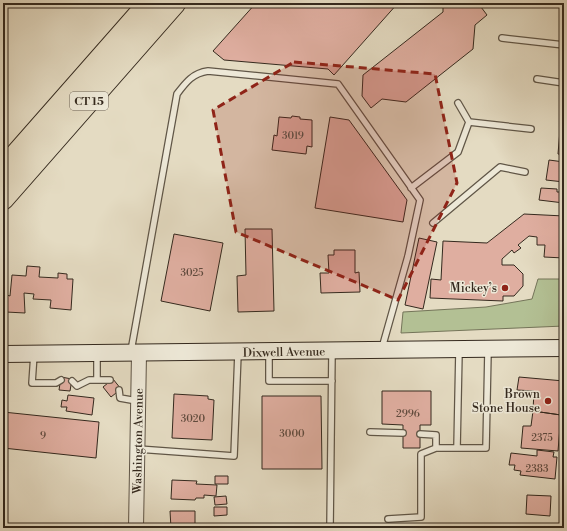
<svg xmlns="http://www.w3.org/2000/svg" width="567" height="531" font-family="'Libre Bodoni',serif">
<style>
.green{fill:#b3c094;stroke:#747459}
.building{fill:#dfaea0;stroke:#34291e}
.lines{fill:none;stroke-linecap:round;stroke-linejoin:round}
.service-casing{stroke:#605647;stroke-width:8}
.tertiary-casing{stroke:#605647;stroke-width:16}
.secondary-casing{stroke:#34291e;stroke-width:18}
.motorway-casing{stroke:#34291e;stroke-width:23}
.service{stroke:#ede8d7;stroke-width:5.5}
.tertiary{stroke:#ede8d7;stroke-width:14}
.secondary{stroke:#ede8d7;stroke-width:16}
.motorway{stroke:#e4dbc2;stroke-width:21}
.marked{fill:#8f2418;fill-opacity:0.2;stroke:#8f2418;stroke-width:3;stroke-dasharray:8 5;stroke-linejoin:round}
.poi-dot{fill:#8f2418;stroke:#ede8d7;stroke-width:1.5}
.labels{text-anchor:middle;stroke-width:3;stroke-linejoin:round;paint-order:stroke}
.number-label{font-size:10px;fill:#5f4a3e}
.shield{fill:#ede8d7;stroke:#6c6256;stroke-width:1}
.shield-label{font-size:11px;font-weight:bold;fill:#34291e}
.poi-label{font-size:12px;fill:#34291e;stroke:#ede8d7;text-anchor:end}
.street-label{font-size:12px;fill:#34291e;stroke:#ede8d7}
</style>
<rect width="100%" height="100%" fill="#e4dbc2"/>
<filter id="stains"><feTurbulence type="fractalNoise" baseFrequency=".005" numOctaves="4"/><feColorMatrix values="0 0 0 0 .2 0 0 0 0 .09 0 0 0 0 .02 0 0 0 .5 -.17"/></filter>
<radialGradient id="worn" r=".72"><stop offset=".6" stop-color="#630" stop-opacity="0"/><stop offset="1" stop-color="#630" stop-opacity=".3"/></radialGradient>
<path class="green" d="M 538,279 L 564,279 L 564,326 L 401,333 L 403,312 L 486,307 L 532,299 Z"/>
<path class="building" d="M 256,3 L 398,3 L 334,75 L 328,69 L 224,60 L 213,51 Z
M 443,3 L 478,3 L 487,15 L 475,25 L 473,49 L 406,102 L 382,99 L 371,108 L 362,96 L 363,75 L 443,12 Z
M 292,116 L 300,117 L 300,119 L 312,120 L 312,147 L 307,146 L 306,154 L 272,150 L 274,135 L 277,136 L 279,117 L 291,118 Z
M 330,117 L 349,120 L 407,200 L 403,222 L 315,208 Z
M 560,130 L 564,131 L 564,155 L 558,154 Z
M 549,160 L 564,162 L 564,182 L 546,180 Z
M 541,188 L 557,189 L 557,192 L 564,192 L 564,203 L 539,200 Z
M 524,214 L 564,216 L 564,258 L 544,257 L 545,245 L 537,245 L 537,237 L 529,236 L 518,245 L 521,248 L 514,253 L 512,250 L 502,259 L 502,265 L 514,265 L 523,274 L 523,286 L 514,296 L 503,296 L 503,301 L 430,298 L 431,279 L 441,280 L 443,241 L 487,243 Z
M 245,229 L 272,229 L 274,311 L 238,312 L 237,276 L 246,275 Z
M 174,234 L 223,243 L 210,311 L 161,301 Z
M 419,238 L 437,242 L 423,309 L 405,305 Z
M 334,250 L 355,250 L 355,273 L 359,272 L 360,292 L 321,293 L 320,273 L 329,273 L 328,255 L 334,255 Z
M 27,266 L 40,267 L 39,277 L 58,278 L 58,273 L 67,274 L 67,279 L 73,279 L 71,310 L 50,308 L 51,300 L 33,299 L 34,294 L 24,293 L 25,313 L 6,312 L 7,295 L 10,296 L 12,275 L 26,276 Z
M 61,377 L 72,379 L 70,391 L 59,390 Z
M 519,377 L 564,381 L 561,415 L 533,411 L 534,391 L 517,390 Z
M 113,379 L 121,389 L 111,397 L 103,387 Z
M 382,391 L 431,391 L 431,425 L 420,425 L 420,448 L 403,448 L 403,425 L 382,424 Z
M 174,394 L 208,396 L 208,399 L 214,400 L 212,440 L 172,438 Z
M 68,395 L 94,398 L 92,415 L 66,411 L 67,407 L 61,407 L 62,400 L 67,401 Z
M 262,396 L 321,396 L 322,469 L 262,469 Z
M 533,411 L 561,415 L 558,451 L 521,448 L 523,426 L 531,426 Z
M 3,412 L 99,422 L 96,458 L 3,448 Z
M 537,450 L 554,452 L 553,457 L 557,457 L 555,479 L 520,475 L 521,471 L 514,470 L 515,465 L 509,465 L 511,453 L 537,456 Z
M 215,476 L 228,476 L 228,484 L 215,484 Z
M 172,480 L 197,481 L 196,484 L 217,485 L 216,496 L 204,495 L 204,498 L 196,498 L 195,500 L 171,499 Z
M 527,495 L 551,496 L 550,516 L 526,514 Z
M 226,496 L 227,504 L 215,505 L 214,497 Z
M 214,507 L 227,507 L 227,515 L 214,516 Z
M 170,511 L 195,511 L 195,528 L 171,528 Z"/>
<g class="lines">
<g class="service-casing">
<path id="service" d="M 502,38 L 564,45
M 537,79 L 564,83
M 458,103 L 469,122 L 531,129
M 411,188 L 458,152 L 469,122
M 433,223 L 500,167 L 525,172
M 131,351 L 177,94 C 186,82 193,73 208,71 L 338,84 L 420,200 L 408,256 L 382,348
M 459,351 L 457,448 L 486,448 L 488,351
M 269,352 L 269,381 L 332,381
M 34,354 L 32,383 L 56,383 L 61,380
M 97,354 L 97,380
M 72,381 L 77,386 L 89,380 L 110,380
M 119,390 L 120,398 L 137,401
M 370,432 L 403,433
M 420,434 L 436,435 L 436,448
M 138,449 L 234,456 L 238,353
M 388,519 L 421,517 L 421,454 L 436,448 L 457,448
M 330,528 L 332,352"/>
</g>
<g class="tertiary-casing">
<path id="tertiary" d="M 136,528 L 139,354"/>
</g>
<g class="secondary-casing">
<path id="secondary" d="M 3,354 L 564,348"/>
</g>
<g class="motorway-casing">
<path id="motorway" d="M 3,169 L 149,3
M 3,199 L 175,3"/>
</g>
<use href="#service" class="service"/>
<use href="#tertiary" class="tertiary"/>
<use href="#secondary" class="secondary"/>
<use href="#motorway" class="motorway"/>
</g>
<path class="marked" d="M 294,62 L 435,74 L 457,183 L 398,300 L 236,232 L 213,110 Z"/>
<g class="poi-dot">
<circle cx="505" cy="288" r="4"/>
<circle cx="548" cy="401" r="4"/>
</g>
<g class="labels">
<g class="number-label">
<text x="293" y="139">3019</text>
<text x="192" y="276">3025</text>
<text x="408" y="417">2996</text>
<text x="193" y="422">3020</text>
<text x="292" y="437">3000</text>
<text x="43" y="439">9</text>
<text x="542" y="441">2375</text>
<text x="537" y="472">2383</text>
</g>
<rect class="shield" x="70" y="92" width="38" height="18" rx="3"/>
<g class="shield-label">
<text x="89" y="105">CT 15</text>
</g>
<g class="poi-label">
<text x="497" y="292">Mickey’s</text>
<text x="540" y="398">Brown<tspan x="540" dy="14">Stone House</tspan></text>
</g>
<g class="street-label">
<text transform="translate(284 352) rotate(-1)" y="4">Dixwell Avenue</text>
<text transform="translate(138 441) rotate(-89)" y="4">Washington Avenue</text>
</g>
</g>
<rect width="567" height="531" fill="none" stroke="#e4dbc2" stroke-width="16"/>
<rect x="4" y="4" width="559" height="523" fill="none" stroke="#34291e" stroke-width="2"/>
<rect x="8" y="8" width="551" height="515" fill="none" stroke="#34291e"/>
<rect width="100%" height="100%" filter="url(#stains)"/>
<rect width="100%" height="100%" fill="url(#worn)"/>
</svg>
